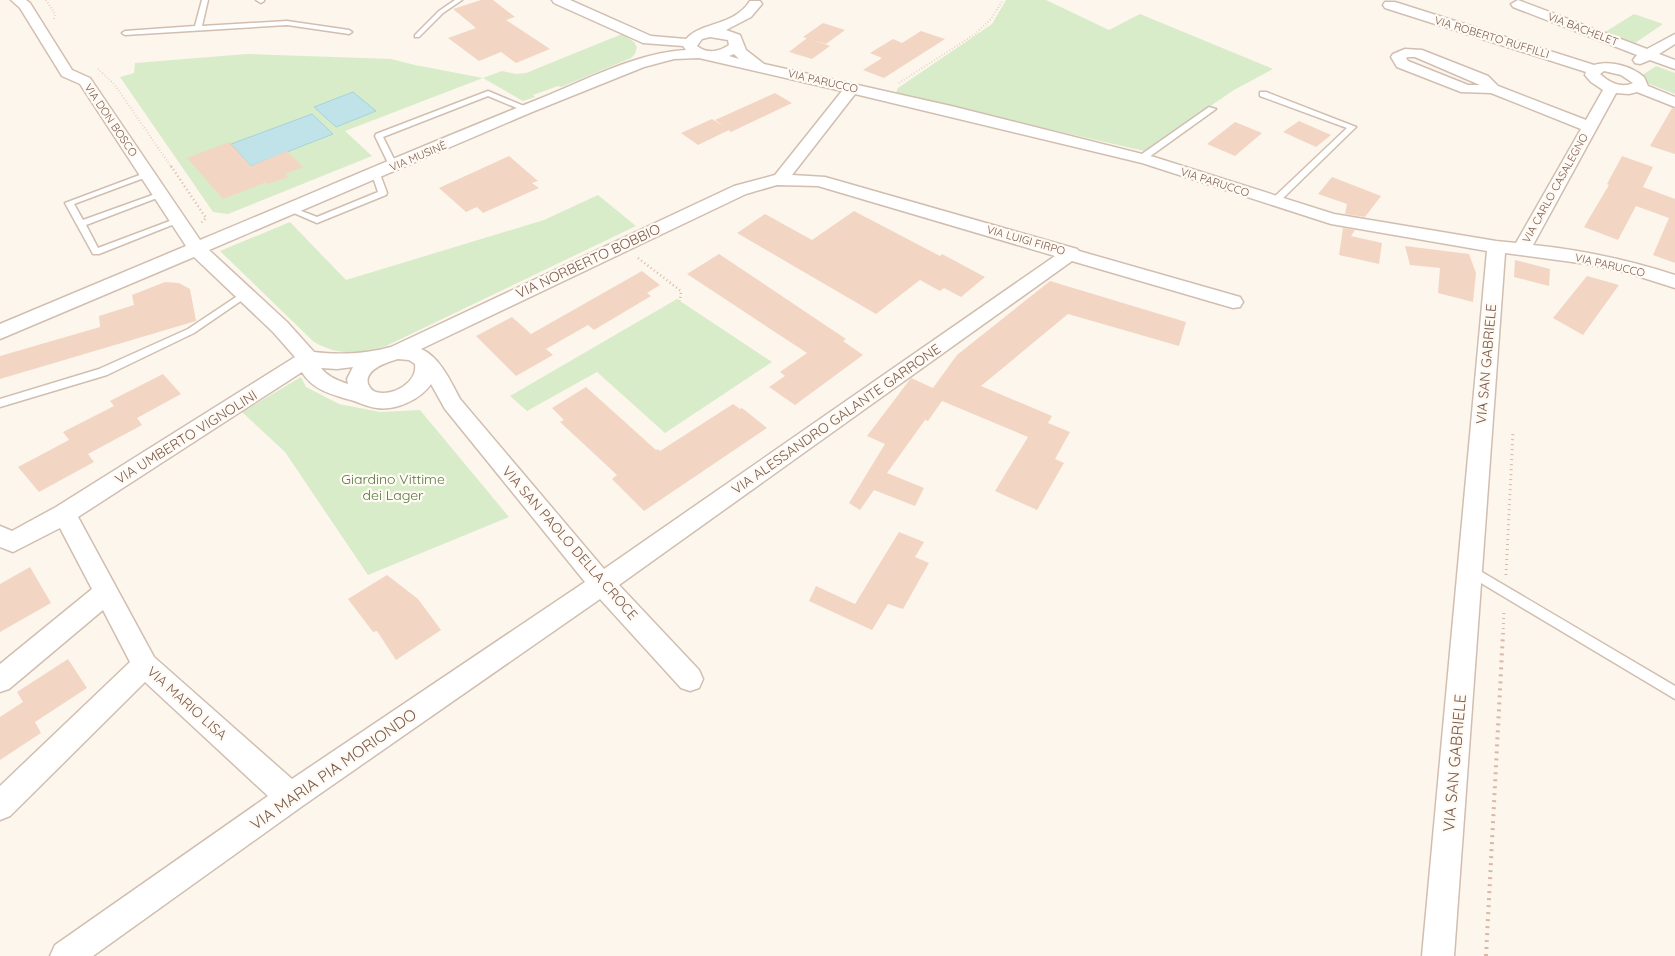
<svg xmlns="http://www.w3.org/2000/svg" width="1675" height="956" font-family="Quicksand,sans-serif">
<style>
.green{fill:#d8ecc9}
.water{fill:#bfe3e8;stroke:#a5d3da}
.building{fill:#f3d5c3}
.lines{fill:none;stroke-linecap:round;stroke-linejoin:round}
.lane-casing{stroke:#d1beb0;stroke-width:3}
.street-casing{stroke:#d1beb0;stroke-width:3}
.path-far3{stroke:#d9b8a5;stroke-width:2;stroke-dasharray:0.5 2.5;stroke-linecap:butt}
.path-far2{stroke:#d9b8a5;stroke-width:2.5;stroke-dasharray:1 3;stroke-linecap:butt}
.path-far1{stroke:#d9b8a5;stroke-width:3;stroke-dasharray:1 4;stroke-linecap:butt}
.path{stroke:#d9b8a5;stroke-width:4;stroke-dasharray:2 5;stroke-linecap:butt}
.lane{fill:#fff;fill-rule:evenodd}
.street{fill:#fff;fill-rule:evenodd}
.labels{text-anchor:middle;stroke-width:4.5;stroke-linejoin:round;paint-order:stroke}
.far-street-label{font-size:11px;fill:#7a5c4d;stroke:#fffaf3}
.street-label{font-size:14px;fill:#7a5c4d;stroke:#fffaf3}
.park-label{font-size:14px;fill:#537a41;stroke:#fffaf3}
.near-street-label{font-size:16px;fill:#7a5c4d;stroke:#fffaf3}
</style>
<rect width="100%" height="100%" fill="#fdf6ec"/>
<path class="green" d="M 1006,0 L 1046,0 L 1109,30 L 1140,14 L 1273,69 L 1234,90 L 1144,151 L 899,95 L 896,93 L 898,88 L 992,24 Z
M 1634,14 L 1663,24 L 1635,43 L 1605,32 Z
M 622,34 L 634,42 L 637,47 L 635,54 L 631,58 L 561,87 L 558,86 L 533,95 L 535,97 L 523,101 L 483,78 L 345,131 L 372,156 L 228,214 L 213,212 L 120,77 L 134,73 L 135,63 L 247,54 L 391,59 L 415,65 L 483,78 L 502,71 L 516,74 L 526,73 Z
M 1656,66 L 1675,73 L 1675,94 L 1647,83 L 1641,76 Z
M 598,195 L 636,226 L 386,346 C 358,353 341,357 314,342 L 220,251 L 290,222 L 346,280 L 544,220 Z
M 677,299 L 772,362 L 665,433 L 597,372 L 527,411 L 510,396 Z
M 301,377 L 306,387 L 339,404 L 380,412 L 420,410 L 509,517 L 368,575 L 285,452 L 242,412 Z"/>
<path class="water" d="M 353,92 L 376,111 L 336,127 L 314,107 Z
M 312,114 L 333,134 L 251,166 L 231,144 Z"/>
<path class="building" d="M 481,0 L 493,0 L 515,17 L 506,20 L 550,49 L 516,63 L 501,52 L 479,61 L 448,38 L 476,28 L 453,9 Z
M 823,23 L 845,30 L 826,44 L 803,37 Z
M 921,31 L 945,39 L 884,78 L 863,70 L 882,58 L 870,53 L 893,39 L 902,43 Z
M 807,38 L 830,46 L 812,59 L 789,52 Z
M 775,93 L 792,103 L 731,132 L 715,120 Z
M 1672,108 L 1675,109 L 1675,154 L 1650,146 Z
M 712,119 L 729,130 L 698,145 L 681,133 Z
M 1299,121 L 1331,135 L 1316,147 L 1283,132 Z
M 1235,122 L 1262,133 L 1235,156 L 1207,144 Z
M 229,142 L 251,166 L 287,151 L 303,167 L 285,174 L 288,177 L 268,184 L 266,182 L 223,199 L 187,158 Z
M 509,156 L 538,181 L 532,183 L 539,188 L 483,213 L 477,207 L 466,212 L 439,188 Z
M 1622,156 L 1653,167 L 1643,187 L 1675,199 L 1675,263 L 1653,255 L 1669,218 L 1636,206 L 1618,240 L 1584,227 L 1609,185 L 1607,184 Z
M 1332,177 L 1381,196 L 1365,217 L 1345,214 L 1347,204 L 1318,194 Z
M 854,211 L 940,256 L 942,254 L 985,277 L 961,297 L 944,288 L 940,291 L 920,280 L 876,314 L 737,233 L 765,214 L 812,240 Z
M 1343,228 L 1355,230 L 1351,236 L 1382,243 L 1379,264 L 1339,255 Z
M 1405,246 L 1469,254 L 1476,273 L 1473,302 L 1438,293 L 1440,268 L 1410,265 Z
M 719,254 L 846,339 L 843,341 L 863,355 L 795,405 L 769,387 L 785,376 L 780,372 L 807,353 L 687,274 Z
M 1515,260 L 1550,269 L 1549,286 L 1514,277 Z
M 642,271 L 660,285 L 647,293 L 651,296 L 594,330 L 588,325 L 546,349 L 553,355 L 516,376 L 476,336 L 512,317 L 531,334 Z
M 1587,276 L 1619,285 L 1583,335 L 1553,318 Z
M 1050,281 L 1186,322 L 1179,346 L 1068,314 L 981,386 L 1052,416 L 1048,423 L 1070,432 L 1055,459 L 1064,463 L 1037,510 L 995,491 L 1028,437 L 942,401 L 928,421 L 925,420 L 887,473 L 924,488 L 915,506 L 874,490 L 860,510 L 849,503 L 885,444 L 867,436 L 911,378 L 933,388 L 957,355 Z
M 165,282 L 179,283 L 190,289 L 196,321 L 0,379 L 0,356 L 100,327 L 99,316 L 134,305 L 132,295 Z
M 163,374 L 181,394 L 137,418 L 142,425 L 88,454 L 94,462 L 39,492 L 18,467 L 69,440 L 63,432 L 114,406 L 110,401 Z
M 586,387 L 656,450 L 658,449 L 660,451 L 733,404 L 740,409 L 742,408 L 767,428 L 644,511 L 612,479 L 617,475 L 560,422 L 564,420 L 552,408 Z
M 899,532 L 924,542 L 915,557 L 929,563 L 903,609 L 888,604 L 872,630 L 809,601 L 816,586 L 855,604 Z
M 30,567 L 51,603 L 0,632 L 0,584 Z
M 387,575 L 418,599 L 441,630 L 396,660 L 377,631 L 373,632 L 348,599 Z
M 68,659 L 87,688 L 35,722 L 41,733 L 0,760 L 0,717 L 23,702 L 17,692 Z"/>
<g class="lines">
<g class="lane-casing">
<path id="lane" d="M 202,0 L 208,0 L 202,26 L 287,21 L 349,30 L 352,32 L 349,34 L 287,25 L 125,35 L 122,33 L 125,31 L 195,26 Z
M 256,0 L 264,0 L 264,1 L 261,3 Z
M 455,0 L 462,0 L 443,13 L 419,37 L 415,37 L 415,35 L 439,11 Z
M 488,91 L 531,109 L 524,111 L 488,96 L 383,137 L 398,167 L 391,169 L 375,136 L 376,134 Z
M 1260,92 L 1266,92 L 1356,127 L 1278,203 L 1272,203 L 1272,199 L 1347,128 L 1260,96 Z
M 1209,107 L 1216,109 L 1145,160 L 1139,160 L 1139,156 Z
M 373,172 L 379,172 L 380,174 L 387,193 L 386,195 L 317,223 L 287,210 L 291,207 L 317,217 L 378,192 L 372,174 Z
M 145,173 L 148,173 L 152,175 L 74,204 L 83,220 L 158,193 L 164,193 L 165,195 L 86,225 L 98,248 L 175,219 L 181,219 L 182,221 L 99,254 L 93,254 L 65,203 Z
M 245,291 L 250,294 L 248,296 L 194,333 L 107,375 L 0,407 L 0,399 L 99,369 L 188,329 Z
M 1470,565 L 1675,686 L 1675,699 L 1466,574 L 1464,570 L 1466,566 Z"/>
</g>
<g class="street-casing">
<path id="street" d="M 11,0 L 26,0 L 30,3 L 72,70 L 90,78 L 200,240 C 313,193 426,144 539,99 C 584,81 638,52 686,50 L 683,46 L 643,43 L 554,3 L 552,0 L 570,0 L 651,36 L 686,39 C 702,21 733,27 750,1 L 760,1 L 762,4 L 751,17 L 726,30 L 740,35 L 746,50 L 764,64 L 951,106 L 1154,157 L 1334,214 L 1496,241 L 1516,243 L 1581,129 L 1491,93 L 1461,92 L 1397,67 L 1391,57 L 1393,54 L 1405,49 L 1422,50 L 1488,76 L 1498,86 L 1586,120 L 1603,90 L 1591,82 L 1585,75 L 1586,72 L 1385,8 L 1383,5 L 1385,2 L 1395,2 L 1594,65 C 1610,60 1631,66 1644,77 L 1648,86 L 1675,97 L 1675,107 L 1637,92 L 1629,94 L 1616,93 L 1533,245 C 1581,250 1629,260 1675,275 L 1675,288 L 1628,273 L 1587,264 L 1505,253 L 1454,956 L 1422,956 L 1487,251 L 1331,224 L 1142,163 L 855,94 L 792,175 L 825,177 L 1077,249 L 1079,251 L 1240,297 L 1243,302 L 1240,307 L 1233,308 L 1072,261 L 619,585 L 699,670 L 703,679 L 699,688 L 690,691 L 681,688 L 600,599 L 301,807 L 93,956 L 50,956 L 55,945 L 268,796 L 145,682 L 10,816 L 0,820 L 0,786 L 130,662 L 103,610 L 9,689 L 0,692 L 0,664 L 92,589 L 60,528 L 13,552 L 0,547 L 0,526 L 12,531 L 56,507 L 295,357 L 273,332 L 194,257 L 0,339 L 0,324 L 186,246 L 80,84 L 62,76 L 20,8 ZM 710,37 L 728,40 L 729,45 C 719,52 707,54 697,46 L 702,39 ZM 734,54 L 739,59 L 729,56 ZM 1408,57 L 1415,57 L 1480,85 L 1468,85 L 1408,61 L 1406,58 ZM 699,58 L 842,91 L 775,175 L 734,186 L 391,347 C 366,354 339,355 314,352 L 287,322 L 209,250 L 532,112 L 644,67 L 674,59 ZM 1604,71 L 1621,75 L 1633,83 C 1621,89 1609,82 1600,74 ZM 777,185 L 818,186 L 1055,256 L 604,569 L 460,399 C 451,382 440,357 421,349 L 746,194 ZM 398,359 L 409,360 L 415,364 C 418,382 393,397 376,392 C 372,391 370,388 368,384 C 364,369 388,362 398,359 ZM 353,367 L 347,379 L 348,384 C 338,381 327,376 321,368 L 337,369 ZM 302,372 C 312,389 330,394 347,399 C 357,401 367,407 377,408 C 396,411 421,399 431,384 L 445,409 L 585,582 L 292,779 L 154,657 L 78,517 Z
M 1518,0 L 1647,49 L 1675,34 L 1675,44 L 1659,54 L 1675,60 L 1675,69 L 1650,60 L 1640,64 L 1635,63 L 1633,60 L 1637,55 L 1513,7 L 1511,4 Z"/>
</g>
<path class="path-far3" d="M 46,0 L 55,14 L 54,19
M 98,69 L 114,84 L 172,168
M 899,83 L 975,34 L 991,19 L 1003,0"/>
<path class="path-far2" d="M 171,166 L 206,218 L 201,223
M 638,258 L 681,291 L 680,301"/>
<path class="path-far1" d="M 1506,575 L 1513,431
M 1503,634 L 1504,609"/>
<path class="path" d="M 1486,956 L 1503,633"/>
<use href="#lane" class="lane"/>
<use href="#street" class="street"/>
</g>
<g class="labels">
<g class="far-street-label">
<text transform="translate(1583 29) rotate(21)" y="4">VIA BACHELET</text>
<text transform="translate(1492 37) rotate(17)" y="4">VIA ROBERTO RUFFILLI</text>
<text transform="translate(823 81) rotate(13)" y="4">VIA PARUCCO</text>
<text transform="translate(111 120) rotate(56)" y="4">VIA DON BOSCO</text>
<text transform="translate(418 156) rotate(-23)" y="4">VIA MUSINÈ</text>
<text transform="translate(1215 182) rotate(18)" y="4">VIA PARUCCO</text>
<text transform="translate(1555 188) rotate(-61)" y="4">VIA CARLO CASALEGNO</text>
<text transform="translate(1026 240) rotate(16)" y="4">VIA LUIGI FIRPO</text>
<text transform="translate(1610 265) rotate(13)" y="4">VIA PARUCCO</text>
</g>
<g class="street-label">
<text transform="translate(588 261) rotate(-25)" y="5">VIA NORBERTO BOBBIO</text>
<text transform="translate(1486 364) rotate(-85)" y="5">VIA SAN GABRIELE</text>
<text transform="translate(836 419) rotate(-35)" y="5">VIA ALESSANDRO GALANTE GARRONE</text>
<text transform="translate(186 437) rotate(-32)" y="5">VIA UMBERTO VIGNOLINI</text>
<text transform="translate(570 543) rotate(49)" y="5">VIA SAN PAOLO DELLA CROCE</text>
<text transform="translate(187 703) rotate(42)" y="5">VIA MARIO LISA</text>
</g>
<g class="park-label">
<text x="393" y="484">Giardino Vittime<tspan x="393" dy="16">dei Lager</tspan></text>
</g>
<g class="near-street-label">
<text transform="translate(1454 763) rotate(-85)" y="6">VIA SAN GABRIELE</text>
<text transform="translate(333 769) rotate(-35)" y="6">VIA MARIA PIA MORIONDO</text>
</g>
</g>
</svg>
